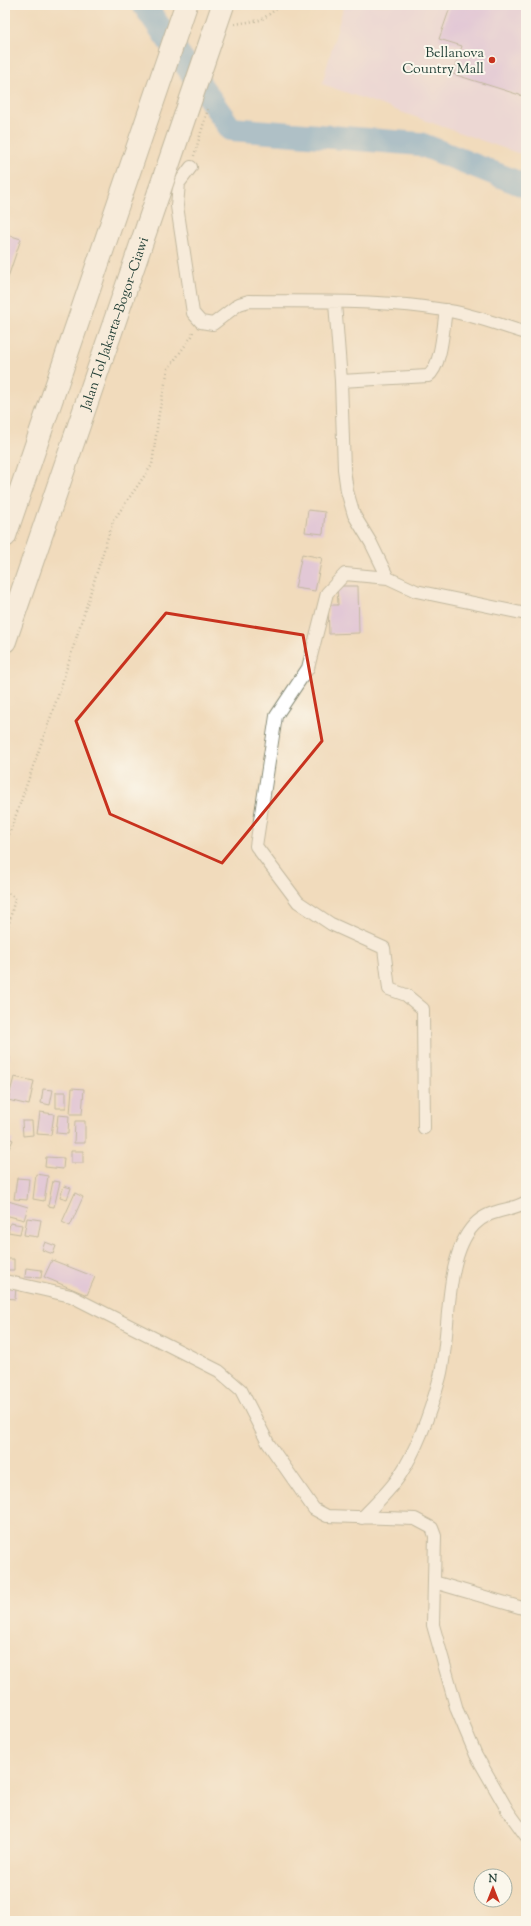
<svg xmlns="http://www.w3.org/2000/svg" width="531" height="1926" font-family="'Sorts Mill Goudy',serif">
<style>
.built{fill:#e6d3f0}
.lines{fill:none;stroke-linecap:round;stroke-linejoin:round}
.river{stroke:#5fa1d2;stroke-width:24}
.building{fill:#d1b2f5}
.minor-casing{stroke:#888c78;stroke-width:14}
.motorway-casing{stroke:#888c78;stroke-width:24}
.path{stroke:#888c78;stroke-width:2.5;stroke-dasharray:1 3;stroke-linecap:butt}
.minor{stroke:#fff;stroke-width:12}
.motorway{stroke:#fff;stroke-width:22}
.motorway-bridge-casing{stroke:#888c78;stroke-width:24;stroke-linecap:butt}
.motorway-bridge{stroke:#fff;stroke-width:22}
.marked{fill:none;stroke:#c8321e;stroke-width:3;stroke-linejoin:round}
.poi-dot{fill:#c8321e;stroke:#fbf7ec;stroke-width:1.5}
.labels{text-anchor:middle;stroke-width:4;stroke-linejoin:round;paint-order:stroke}
.poi-label{font-size:14px;fill:#1f3d34;stroke:#fbf7ec;text-anchor:end}
.street-label{font-size:14px;fill:#1f3d34;stroke:#fbf7ec}
</style>
<rect width="100%" height="100%" fill="#fbf7ec"/>
<filter id="ink" filterUnits="userSpaceOnUse"><feTurbulence type="fractalNoise" baseFrequency=".025" numOctaves="2"/><feDisplacementMap in="SourceGraphic" scale="8" xChannelSelector="R" yChannelSelector="G"/><feConvolveMatrix kernelMatrix="1 2 1 2 8 2 1 2 1" color-interpolation-filters="sRGB"/></filter>
<filter id="wash" filterUnits="userSpaceOnUse"><feTurbulence type="fractalNoise" baseFrequency=".012" numOctaves="4" result="noise"/><feDisplacementMap in="SourceGraphic" scale="16" xChannelSelector="R" yChannelSelector="G"/><feGaussianBlur stdDeviation="0.9" result="paint"/><feColorMatrix in="noise" values="0 0 0 0 0 0 0 0 0 0 0 0 0 0 0 0 0 1.4 0 .05"/><feComposite in="paint" operator="in"/></filter>
<g filter="url(#wash)">
<rect width="100%" height="100%" fill="#f1dbbc"/>
<path class="built" d="M 344,5 L 526,5 L 526,156 L 322,84 Z"/>
<g class="lines">
<path class="river" d="M 144,5 L 231,129 L 420,144 L 526,186"/>
</g>
<g id="blocks">
<path class="building" d="M 451,5 L 526,5 L 526,97 L 453,74 L 462,46 L 439,39 Z
M 5,234 L 21,239 L 5,286 Z
M 308,510 L 325,512 L 323,534 L 305,532 Z
M 302,554 L 322,558 L 315,591 L 295,588 Z
M 337,586 L 358,586 L 359,633 L 329,634 L 328,605 L 338,605 Z
M 7,1046 L 10,1059 L 5,1060 L 5,1047 Z
M 14,1077 L 34,1081 L 29,1105 L 8,1100 Z
M 72,1088 L 84,1089 L 82,1114 L 70,1114 Z
M 43,1089 L 53,1090 L 50,1105 L 41,1103 Z
M 56,1092 L 66,1092 L 66,1108 L 56,1108 Z
M 40,1112 L 54,1114 L 51,1135 L 37,1134 Z
M 58,1115 L 69,1116 L 68,1134 L 56,1133 Z
M 22,1121 L 32,1121 L 33,1135 L 23,1136 Z
M 75,1121 L 85,1121 L 85,1143 L 74,1143 Z
M 5,1136 L 13,1140 L 5,1157 Z
M 71,1151 L 83,1151 L 83,1163 L 71,1163 Z
M 46,1157 L 64,1158 L 63,1169 L 45,1167 Z
M 36,1174 L 48,1176 L 44,1201 L 33,1199 Z
M 17,1178 L 29,1179 L 27,1200 L 14,1199 Z
M 53,1181 L 60,1182 L 54,1207 L 48,1206 Z
M 64,1186 L 71,1188 L 67,1199 L 60,1197 Z
M 75,1193 L 83,1197 L 70,1226 L 62,1222 Z
M 5,1200 L 28,1207 L 24,1220 L 5,1215 Z
M 27,1218 L 41,1220 L 38,1237 L 24,1235 Z
M 10,1223 L 22,1225 L 20,1234 L 8,1232 Z
M 45,1242 L 56,1246 L 53,1254 L 42,1250 Z
M 5,1259 L 14,1259 L 14,1270 L 5,1270 Z
M 52,1260 L 95,1277 L 87,1295 L 44,1277 Z
M 26,1268 L 42,1270 L 41,1278 L 25,1277 Z
M 5,1287 L 16,1288 L 15,1299 L 5,1298 Z"/>
</g>
</g>
<g filter="url(#ink)">
<use href="#blocks" fill-opacity="0" stroke="#888c78" stroke-width="1"/>
<g class="lines">
<g class="minor-casing">
<path id="minor" d="M 191,167 L 179,183 L 177,206 L 193,313 L 201,322 L 213,324 L 239,304 L 249,301 C 312,302 382,299 444,310 C 472,314 499,325 526,333
M 335,303 L 341,381 L 344,469 L 347,491 L 354,515 L 371,543 L 388,578
M 341,381 L 428,376 C 442,366 443,327 446,310
M 424,1128 L 423,1009 L 406,995 L 389,989 L 384,948 L 331,924 L 298,902 L 256,846 L 276,716 L 308,668 L 327,593 L 345,574 L 388,578 L 416,591 L 526,614
M 5,1281 L 71,1296 L 219,1371 L 241,1390 L 268,1443 L 314,1509 L 327,1516 L 415,1519 L 432,1528 L 435,1536 L 433,1625 L 457,1710 L 476,1755 L 508,1811 L 526,1836
M 362,1518 C 375,1504 390,1491 400,1475 C 419,1446 431,1410 440,1377 C 451,1334 443,1258 474,1225 C 490,1208 510,1212 526,1202
M 434,1582 L 526,1609"/>
</g>
<g class="motorway-casing">
<g id="motorway">
<path d="M 5,536 L 186,5"/>
<path id="s1" d="M 5,641 L 159,192"/>
</g>
</g>
<path class="path" d="M 235,24 L 261,20 L 282,5
M 194,156 L 208,109
M 5,846 L 58,696 L 113,521 L 152,465 L 159,413 L 168,369 L 192,336 L 193,331
M 5,891 L 15,898 L 5,940"/>
<use href="#minor" class="minor"/>
<use href="#motorway" class="motorway"/>
<g class="motorway-bridge-casing">
<path id="motorway-bridge" d="M 159,192 L 223,5"/>
</g>
<use href="#motorway-bridge" class="motorway-bridge"/>
</g>
</g>
<path d="M0 0H531V1926H0ZM 166,613 L 303,635 L 322,741 L 222,863 L 110,814 L 76,721 Z" fill="#f1dbbc" fill-opacity=".55" fill-rule="evenodd"/>
<path class="marked" d="M 166,613 L 303,635 L 322,741 L 222,863 L 110,814 L 76,721 Z"/>
<circle class="poi-dot" cx="492" cy="60" r="4"/>
<g class="labels">
<g class="poi-label">
<text x="484" y="57">Bellanova<tspan x="484" dy="16">Country Mall</tspan></text>
</g>
<g class="street-label">
<text dy="5" stroke="none"><textPath href="#s1" startOffset="336">Jalan Tol Jakarta–Bogor–Ciawi</textPath></text>
</g>
</g>
<rect width="531" height="1926" fill="none" stroke="#fbf7ec" stroke-width="20"/>
<g transform="translate(493 1888)"><circle r="19" fill="#fbf7ec" stroke="#a3ada2"/>
<path d="M0-3L7 15L0 10L-7 15Z" fill="#c8321e"/>
<text y="-6" font-size="11" font-weight="bold" text-anchor="middle" fill="#1f3d34">N</text>
</g>
</svg>
